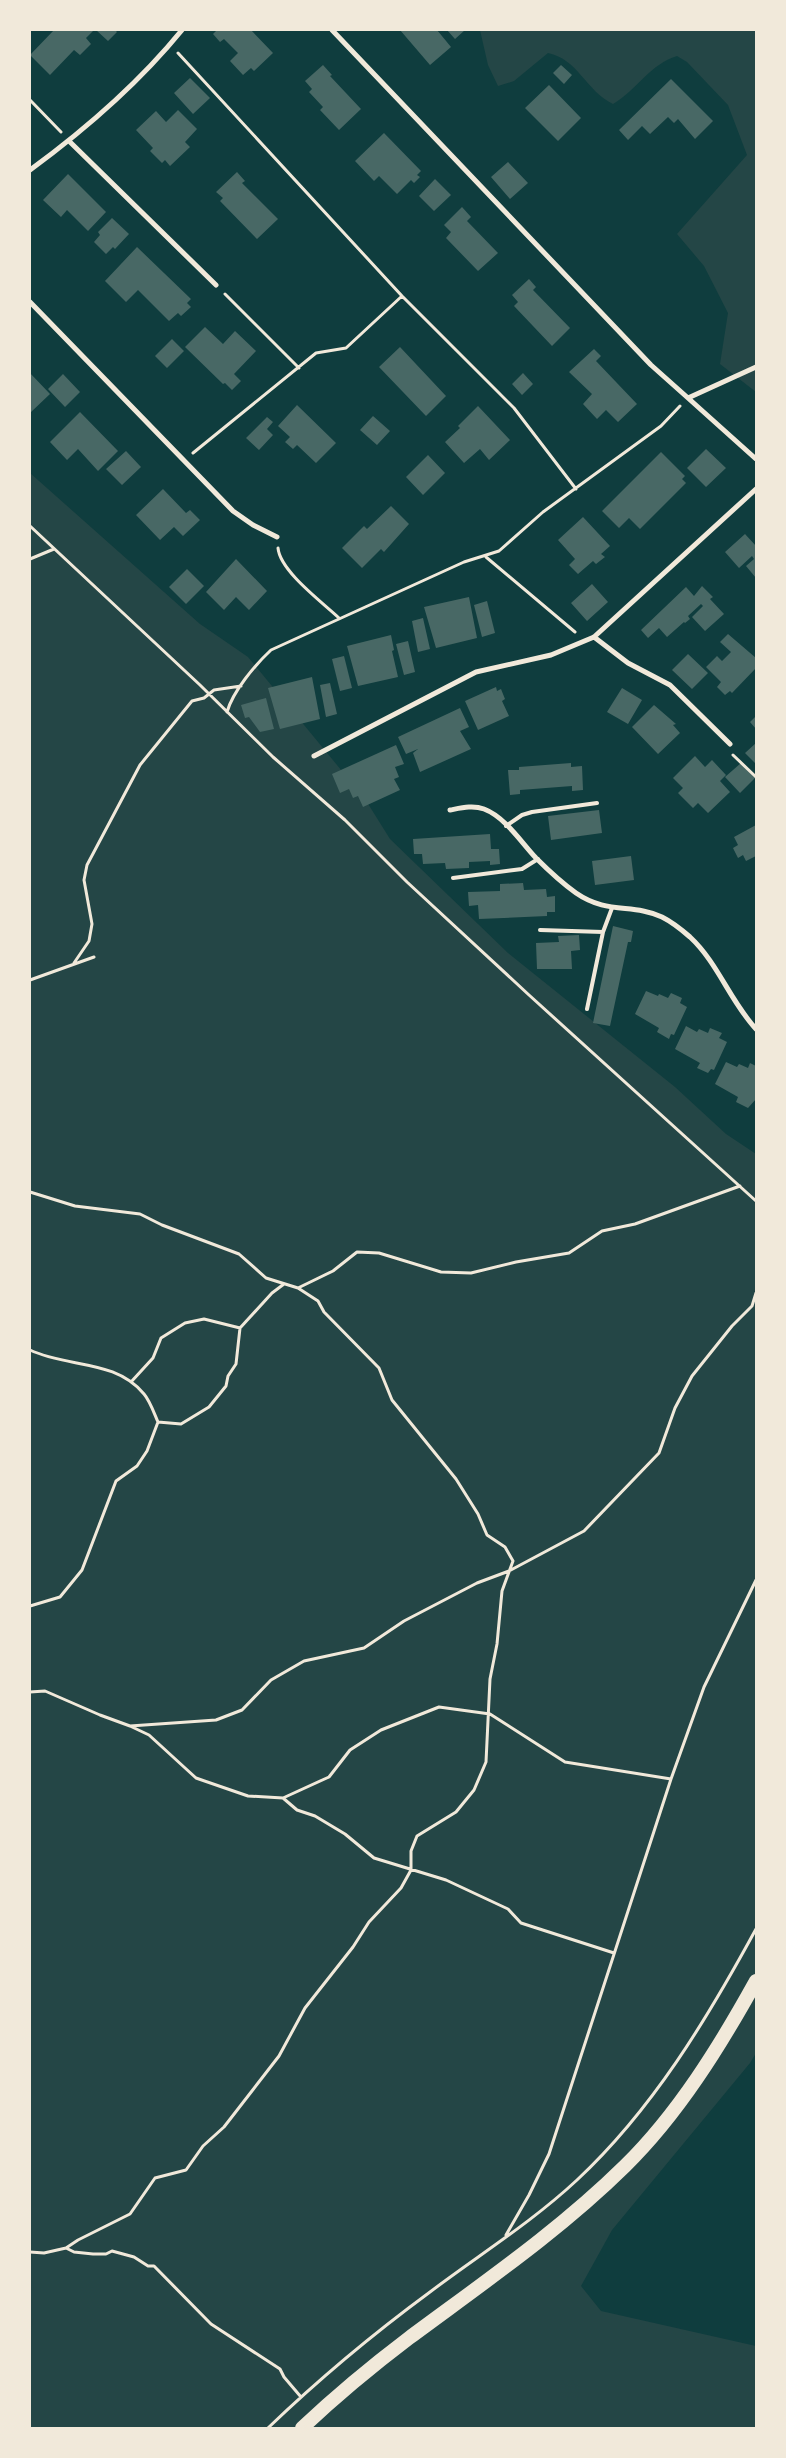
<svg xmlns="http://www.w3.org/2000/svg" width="786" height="2458" font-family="'Times New Roman',serif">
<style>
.green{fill:#244646}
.building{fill:#486865}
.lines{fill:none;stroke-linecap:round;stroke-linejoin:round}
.path{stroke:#f1e9da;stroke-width:3}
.service{stroke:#f1e9da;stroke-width:4}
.minor{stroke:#f1e9da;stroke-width:5}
.trunk{stroke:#f1e9da;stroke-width:14}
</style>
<rect width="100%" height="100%" fill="#0f3d3e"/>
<path class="green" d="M 480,30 L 756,30 L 756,392 L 720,364 L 728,313 L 704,266 L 677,234 L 747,155 L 728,105 L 687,62 L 677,56 C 650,64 637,90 613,104 C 586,91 578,59 548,53 L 514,81 L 498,86 L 488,65 Z
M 30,473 L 200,624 L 248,657 L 365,799 L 390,839 L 508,953 L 675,1087 L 726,1134 L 756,1154 L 756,2053 L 750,2063 L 612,2230 L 581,2286 L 601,2311 L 756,2346 L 756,2428 L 30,2428 Z"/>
<path class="building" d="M 54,30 L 94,30 L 86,38 L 91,44 L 80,55 L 74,50 L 50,75 L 30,55 Z
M 96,30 L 115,30 L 117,32 L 108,41 Z
M 217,30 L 251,30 L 273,53 L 254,71 L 251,68 L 243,75 L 230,61 L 238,53 L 224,39 L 220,42 L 213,34 Z
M 400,30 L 437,30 L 451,47 L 430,65 Z
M 447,30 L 465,30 L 455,39 Z
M 323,65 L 332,75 L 330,76 L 361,109 L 339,130 L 320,110 L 323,107 L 309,92 L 312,89 L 305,81 Z
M 561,65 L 572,75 L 564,84 L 553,73 Z
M 190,78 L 210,98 L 193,114 L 174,93 Z
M 671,79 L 713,121 L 695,139 L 678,119 L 674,123 L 668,117 L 650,134 L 642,126 L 628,140 L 619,130 Z
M 549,85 L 581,118 L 558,141 L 525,108 Z
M 178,110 L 197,129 L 185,142 L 190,147 L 170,166 L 165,160 L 162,163 L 150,151 L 153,148 L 136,130 L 156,111 L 166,122 Z
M 384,133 L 421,171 L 417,175 L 420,177 L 414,183 L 411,180 L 397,194 L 379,176 L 374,181 L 355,161 Z
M 508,162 L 528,183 L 510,199 L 491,177 Z
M 237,172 L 245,181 L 242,183 L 278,219 L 257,239 L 220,201 L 223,198 L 216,192 Z
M 68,174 L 106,212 L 88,231 L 67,210 L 61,217 L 43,200 Z
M 435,179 L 451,195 L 434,211 L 419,196 Z
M 462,207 L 471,217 L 467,221 L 498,253 L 478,271 L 446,238 L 451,232 L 444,225 Z
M 112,218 L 129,234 L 115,249 L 113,247 L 106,254 L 94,242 L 100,235 L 98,232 Z
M 137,247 L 191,299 L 187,303 L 191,307 L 181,316 L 178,313 L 169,321 L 138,290 L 126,302 L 105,281 Z
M 529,279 L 536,287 L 533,290 L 570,328 L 552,346 L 514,306 L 518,302 L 512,295 Z
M 205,327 L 223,344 L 235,331 L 256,351 L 234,374 L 241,381 L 232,390 L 225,383 L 223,384 L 185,347 Z
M 172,339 L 184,351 L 167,368 L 155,356 Z
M 400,347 L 446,396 L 426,416 L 379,367 Z
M 594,349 L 601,356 L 596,361 L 637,404 L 618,422 L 606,410 L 597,419 L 583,404 L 592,394 L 569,372 Z
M 30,373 L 50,394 L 30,413 Z
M 523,373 L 533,384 L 522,395 L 512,384 Z
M 63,374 L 80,392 L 65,407 L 48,389 Z
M 297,405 L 336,443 L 316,463 L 297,445 L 293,449 L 285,442 L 290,437 L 278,426 Z
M 478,406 L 510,440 L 489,460 L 480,449 L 464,463 L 445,442 L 460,428 L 458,426 Z
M 80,412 L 118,451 L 98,471 L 78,449 L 67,460 L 50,442 Z
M 373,416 L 390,431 L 377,445 L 360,430 Z
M 267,417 L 273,422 L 267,429 L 273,435 L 259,450 L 246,438 Z
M 706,449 L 726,468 L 706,487 L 687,468 Z
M 126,451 L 141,467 L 122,485 L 106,469 Z
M 661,452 L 685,476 L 682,479 L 686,483 L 640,529 L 629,518 L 619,528 L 602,511 Z
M 428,455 L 445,473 L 423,495 L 406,477 Z
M 163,489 L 186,513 L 190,510 L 200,520 L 183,536 L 174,527 L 160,540 L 136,515 Z
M 391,506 L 409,524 L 384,552 L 381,549 L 362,568 L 342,548 L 364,526 L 367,529 Z
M 583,517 L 610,546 L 601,554 L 605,557 L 596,564 L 593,561 L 578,574 L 569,565 L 575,559 L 558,540 Z
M 745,534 L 756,546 L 756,578 L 746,566 L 754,559 L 752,556 L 739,568 L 725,552 Z
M 236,559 L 267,591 L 249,610 L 236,597 L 224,610 L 206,592 Z
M 187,569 L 204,586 L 186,604 L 169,587 Z
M 592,584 L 608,602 L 587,621 L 571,603 Z
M 702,586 L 713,597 L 710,599 L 724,614 L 705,631 L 692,617 L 703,606 L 701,604 L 688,616 L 690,619 L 685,623 L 684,622 L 667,637 L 659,628 L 648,638 L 641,630 L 686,587 L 694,596 Z
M 469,597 L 477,638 L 436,648 L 424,607 Z
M 487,601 L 495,633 L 482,637 L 474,605 Z
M 423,618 L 430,649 L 418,652 L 412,621 Z
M 728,634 L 756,658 L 756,668 L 732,693 L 730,691 L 725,695 L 717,687 L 721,682 L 706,667 L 717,656 L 722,661 L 731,652 L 720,642 Z
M 391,635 L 394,650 L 392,651 L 398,677 L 358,686 L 347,646 Z
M 408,641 L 415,672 L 404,675 L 396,644 Z
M 688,654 L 708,673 L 692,689 L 672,670 Z
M 344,656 L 352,688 L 340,691 L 332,659 Z
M 312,677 L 320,719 L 280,729 L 268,688 Z
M 330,683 L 337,714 L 326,717 L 320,685 Z
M 496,687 L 497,691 L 501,689 L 505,699 L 502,701 L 509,716 L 478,730 L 465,701 Z
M 622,688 L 642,700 L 628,724 L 607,712 Z
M 266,698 L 274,729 L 260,732 L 249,717 L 245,718 L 241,705 Z
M 654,705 L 676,724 L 673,725 L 680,733 L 658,754 L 632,727 Z
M 460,708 L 469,727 L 460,731 L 471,749 L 420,772 L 413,753 L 418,749 L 406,754 L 398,737 Z
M 756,716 L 756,729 L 750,722 Z
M 756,743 L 756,764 L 745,753 Z
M 396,745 L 404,764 L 395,767 L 399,777 L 394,779 L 400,790 L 363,807 L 358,796 L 353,798 L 349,789 L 340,793 L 332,774 Z
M 695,756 L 705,767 L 712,760 L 726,775 L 720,781 L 730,792 L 708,813 L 698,803 L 693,808 L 678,793 L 683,788 L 673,778 Z
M 571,763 L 571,767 L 582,766 L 583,790 L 572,791 L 572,786 L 520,790 L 520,794 L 510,795 L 508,770 L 519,770 L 519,767 Z
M 741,763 L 755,778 L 740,793 L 725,777 Z
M 599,810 L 602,833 L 551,840 L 548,816 Z
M 756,825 L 756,856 L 746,861 L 743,855 L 738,858 L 733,848 L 738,845 L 734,837 Z
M 490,834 L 491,849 L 499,849 L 500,864 L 490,865 L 490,861 L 469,862 L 469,868 L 446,869 L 445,863 L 423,864 L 422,854 L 414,854 L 413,839 Z
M 631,856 L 634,880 L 595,885 L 592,861 Z
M 523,883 L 524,890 L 546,889 L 547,897 L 555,896 L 555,912 L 547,912 L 547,916 L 479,919 L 478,905 L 469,906 L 468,892 L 500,891 L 500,884 Z
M 613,926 L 633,931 L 631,942 L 628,942 L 610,1026 L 593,1023 Z
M 579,935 L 580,950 L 571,951 L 572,969 L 537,969 L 536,943 L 559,942 L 558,936 Z
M 646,991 L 658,996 L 659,994 L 668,998 L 671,993 L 682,998 L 680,1003 L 687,1007 L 674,1035 L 671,1034 L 669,1039 L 657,1032 L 659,1028 L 635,1014 Z
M 686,1026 L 697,1032 L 699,1029 L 708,1033 L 710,1028 L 722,1033 L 719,1038 L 727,1042 L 714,1070 L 711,1069 L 708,1073 L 697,1068 L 700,1063 L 675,1049 Z
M 726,1062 L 737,1067 L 739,1064 L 748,1068 L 750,1063 L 756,1066 L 756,1099 L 748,1108 L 736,1102 L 738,1097 L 715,1084 Z"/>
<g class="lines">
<path class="path" d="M 178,53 L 402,296 L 514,408 L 576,489
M 30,100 L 61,132
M 225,294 L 299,368
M 193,453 L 316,353 L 346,348 L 402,296
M 30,526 L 200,685 L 273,757 L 345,820 L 407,882 L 529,995 L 756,1201
M 278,548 C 280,571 322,602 339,618
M 486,557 L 575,632
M 30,559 L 54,549
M 227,712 C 233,691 255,665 271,650 L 464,562 L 499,551 L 543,512 L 661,426 L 680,406
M 733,755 L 756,777
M 74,963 L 89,941 L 92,924 L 84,880 L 87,865 L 140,765 L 192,701 L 204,698 L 214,690 L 241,686
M 30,980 L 94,957
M 30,1192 L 75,1206 L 140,1214 L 162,1225 L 239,1254 L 266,1278 L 298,1288 L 318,1301 L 324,1312 L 379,1368 L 392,1400 L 456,1479 L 478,1514 L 487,1535 L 505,1547 L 513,1561 L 502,1591 L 497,1644 L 490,1679 L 486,1762 L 474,1790 L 456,1812 L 417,1836 L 411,1851 L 411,1870 L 401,1888 L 369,1922 L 353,1947 L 305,2008 L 279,2056 L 224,2127 L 203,2146 L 186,2170 L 155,2178 L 130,2214 L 78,2240 L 66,2248 L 74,2252 L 93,2254 L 106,2254 L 112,2251 L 134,2257 L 148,2266 L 154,2266 L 211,2324 L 280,2369 L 284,2377 L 301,2397
M 298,1288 L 333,1271 L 357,1252 L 379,1253 L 441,1272 L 471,1273 L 516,1262 L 569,1253 L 602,1231 L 635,1224 L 740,1186
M 30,1350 C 68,1368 115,1359 144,1394 C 150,1401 154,1413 158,1422 L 147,1451 L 137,1466 L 116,1481 L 82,1570 L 60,1597 L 30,1606
M 131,1382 L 153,1358 L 161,1338 L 185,1323 L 204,1319 L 240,1328
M 158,1422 L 181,1424 L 209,1407 L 226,1386 L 228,1376 L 236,1364 L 240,1328 L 272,1293 L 284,1284
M 30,1692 L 45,1691 L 100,1715 L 130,1726 L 149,1735 L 196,1778 L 248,1796 L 283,1798 L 329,1777 L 350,1750 L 381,1730 L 439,1707 L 490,1714 L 565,1762 L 671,1779
M 130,1726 L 216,1720 L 242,1710 L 271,1680 L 304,1661 L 364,1648 L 404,1621 L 477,1583 L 509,1571 L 584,1531 L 659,1453 L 675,1408 L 692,1376 L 732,1326 L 752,1306 L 756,1293
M 283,1798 L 297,1810 L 315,1816 L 345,1834 L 374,1858 L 446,1880 L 508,1909 L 521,1923 L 614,1953
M 506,2235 L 529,2195 L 549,2154 L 671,1779 L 704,1687 L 756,1580
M 30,2252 L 44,2253 L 66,2248
M 268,2428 C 319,2379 373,2334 430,2292 C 479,2255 532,2222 577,2180 C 653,2109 707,2019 756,1929"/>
<path class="service" d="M 506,826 L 522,815 L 532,812 L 597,803
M 453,878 L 522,869 L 538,859
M 540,930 L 603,932
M 587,1009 L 603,932 L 612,908"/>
<path class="minor" d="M 332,30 L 651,365 L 688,398 L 756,367
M 69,141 L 216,285
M 30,170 C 86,129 138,84 182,30
M 30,302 L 233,511 L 253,525 L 277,537
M 688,398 L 756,459
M 594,637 L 628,663 L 670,685 L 730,744
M 314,756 L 476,672 L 551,655 L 594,637 L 756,489
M 450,810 C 461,808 473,805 484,809 C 505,817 521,842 536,858 C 548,870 562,883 576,893 C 608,915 632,903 662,917 C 672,922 682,930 690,937 C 718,963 730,1001 756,1029"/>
<path class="trunk" d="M 302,2428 C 336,2396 372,2366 409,2338 C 483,2283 559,2231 625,2166 C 678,2114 720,2046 756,1981"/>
</g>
<rect width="786" height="2458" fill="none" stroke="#f1e9da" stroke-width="62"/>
</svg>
